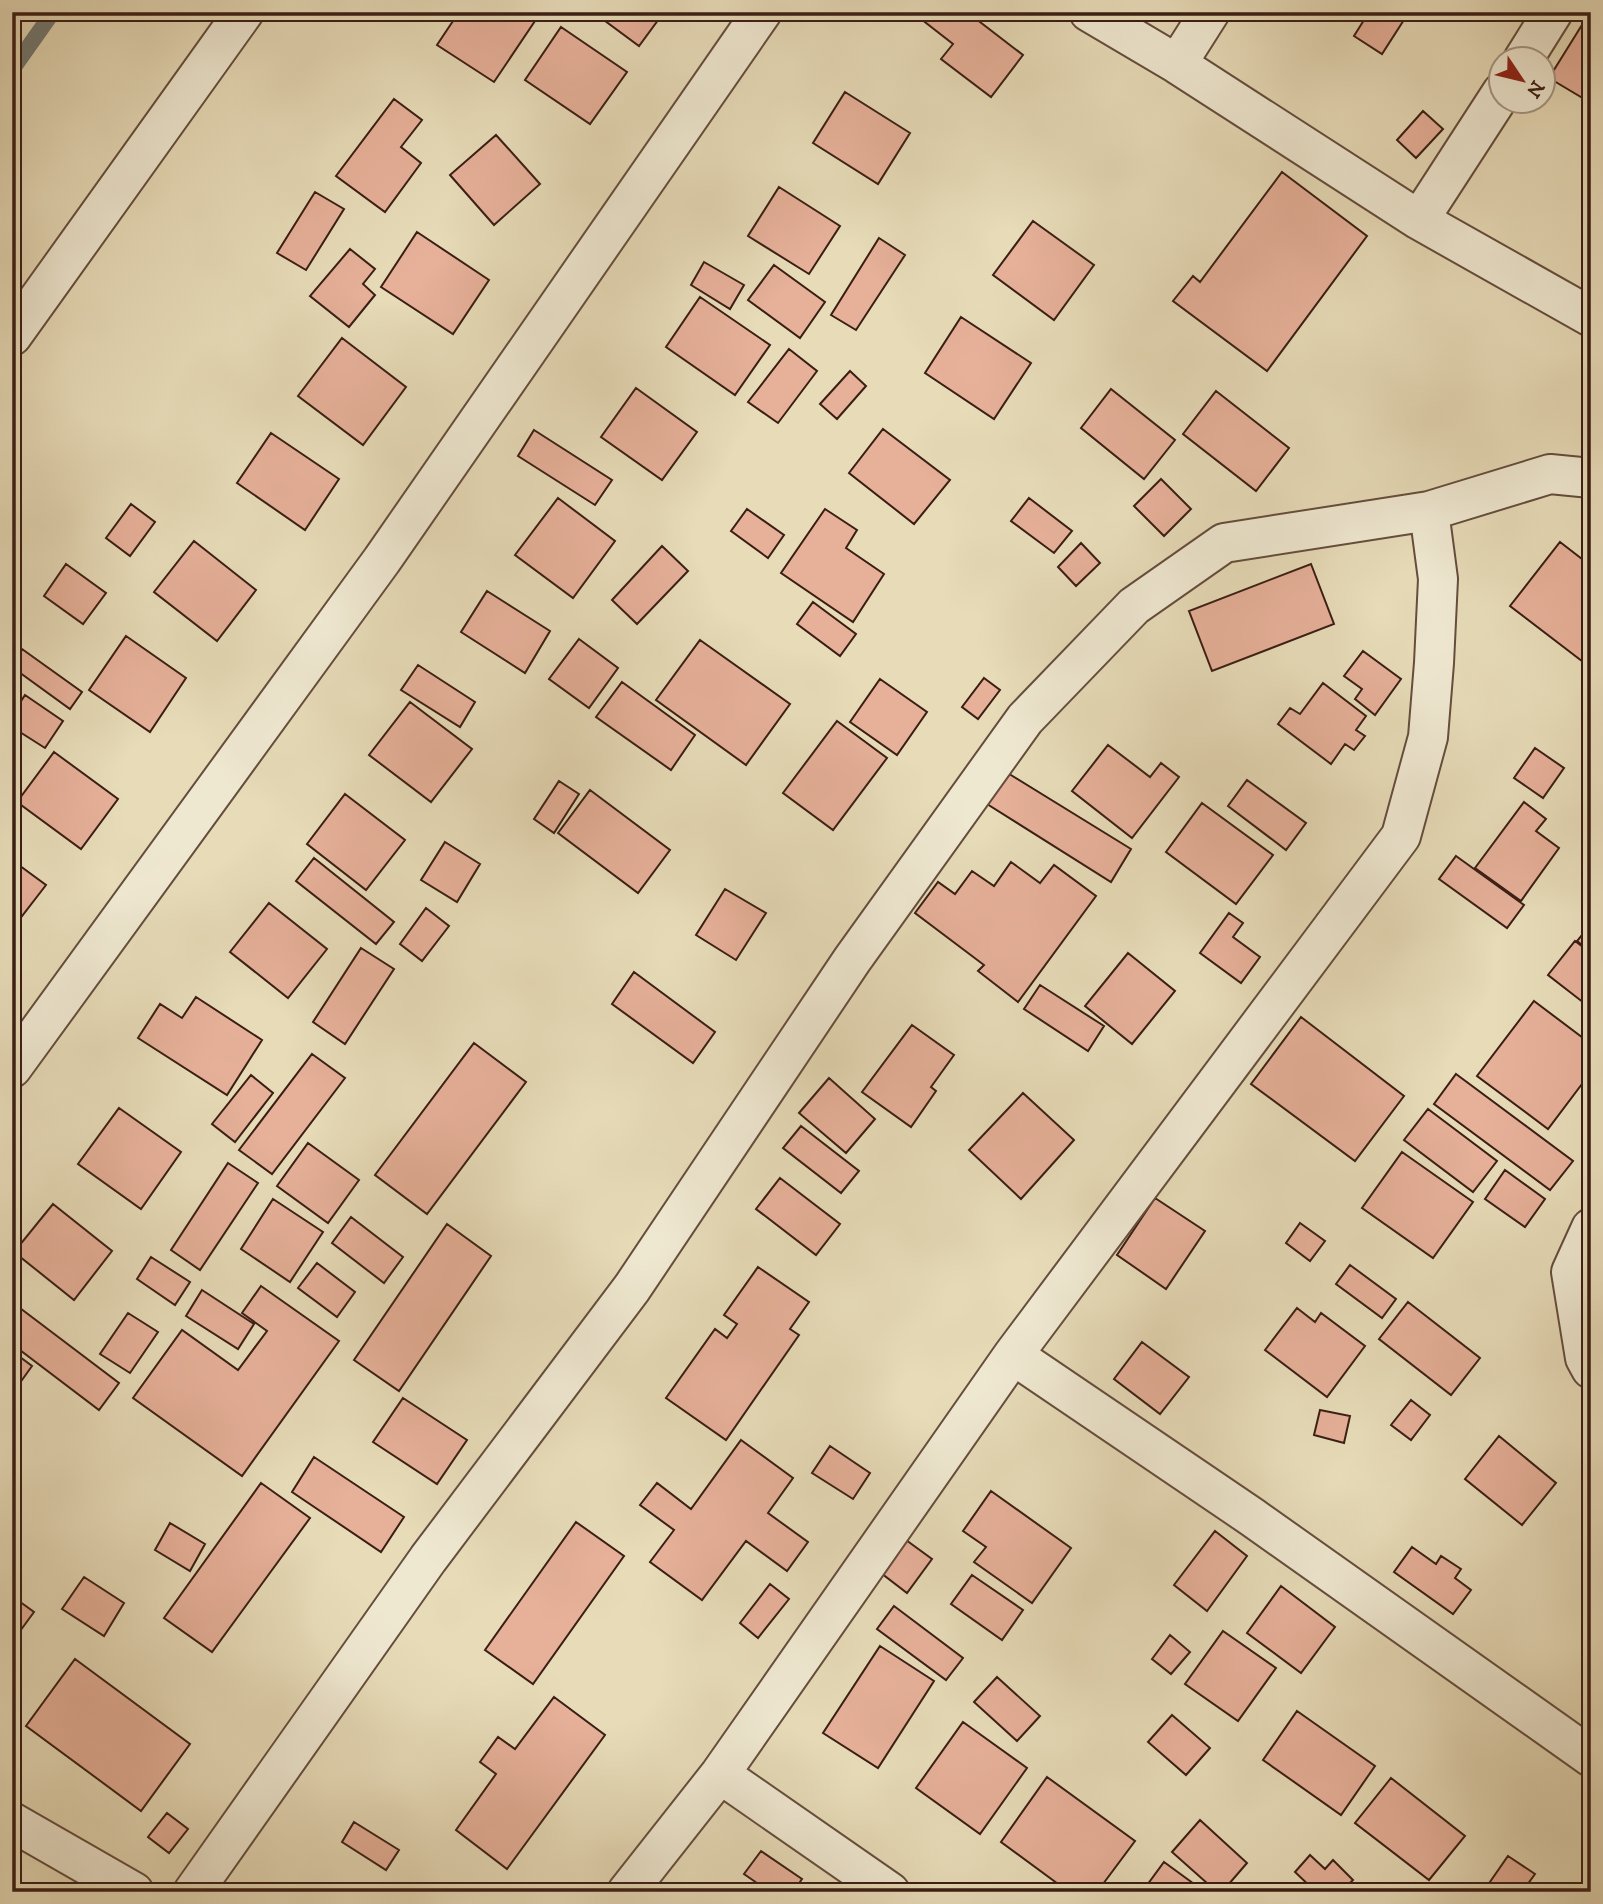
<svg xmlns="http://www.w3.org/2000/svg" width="1603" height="1904" font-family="'IM FELL DW Pica',serif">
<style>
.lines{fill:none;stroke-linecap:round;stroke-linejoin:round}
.stream{stroke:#727b75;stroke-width:16}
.building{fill:#e6b099;stroke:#3a1e14;stroke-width:2}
.minor-casing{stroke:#654d3d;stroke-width:42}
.tertiary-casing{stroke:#654d3d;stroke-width:42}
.minor{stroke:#efe8d1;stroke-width:38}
.tertiary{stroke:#efe8d1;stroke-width:38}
</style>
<rect width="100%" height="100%" fill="#e7dbb8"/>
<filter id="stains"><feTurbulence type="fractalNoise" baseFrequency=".00286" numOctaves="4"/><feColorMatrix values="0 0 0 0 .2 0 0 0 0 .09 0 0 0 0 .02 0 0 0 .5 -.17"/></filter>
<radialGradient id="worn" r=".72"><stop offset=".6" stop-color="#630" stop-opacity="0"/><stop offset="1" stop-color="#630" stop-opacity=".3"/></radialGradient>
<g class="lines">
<path class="stream" d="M 12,70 L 53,12"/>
</g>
<path class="building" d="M 459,12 L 541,12 L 494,82 L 437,45 Z
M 593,12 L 664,12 L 639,46 Z
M 912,12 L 967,12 L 1023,55 L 991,97 L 941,59 L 953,44 Z
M 1369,12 L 1409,12 L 1382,54 L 1354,36 Z
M 1590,12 L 1591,12 L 1591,103 L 1549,78 Z
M 561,27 L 627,72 L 590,124 L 525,80 Z
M 845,92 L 910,133 L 878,184 L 813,143 Z
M 394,99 L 422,120 L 401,147 L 421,163 L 385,212 L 336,176 Z
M 1423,111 L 1443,129 L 1416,158 L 1397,140 Z
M 496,135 L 540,184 L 494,225 L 450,175 Z
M 1282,172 L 1367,236 L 1267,371 L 1173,301 L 1193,276 L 1200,282 Z
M 779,187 L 840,226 L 809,274 L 748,236 Z
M 315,192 L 344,209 L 306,270 L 277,253 Z
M 1033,221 L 1094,265 L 1054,320 L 993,275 Z
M 417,232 L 489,280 L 453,334 L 381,287 Z
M 879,238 L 905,255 L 856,330 L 831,315 Z
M 350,249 L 375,269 L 363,284 L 375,295 L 349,327 L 310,296 Z
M 704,262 L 744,285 L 730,309 L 691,285 Z
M 774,265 L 825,302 L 800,338 L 748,300 Z
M 700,297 L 770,345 L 735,395 L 666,347 Z
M 961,317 L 1031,363 L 994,419 L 925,373 Z
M 342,338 L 406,387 L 363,445 L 298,396 Z
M 789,349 L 817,371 L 778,423 L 748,402 Z
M 850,371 L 866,386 L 837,419 L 820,404 Z
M 636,388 L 697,432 L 662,480 L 601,437 Z
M 1111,389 L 1175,440 L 1144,479 L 1081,428 Z
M 1216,391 L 1289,448 L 1256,491 L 1183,434 Z
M 883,429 L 950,480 L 914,524 L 849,473 Z
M 534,430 L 612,480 L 595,505 L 518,456 Z
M 271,433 L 339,479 L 305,530 L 237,483 Z
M 1161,479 L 1191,509 L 1164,536 L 1134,506 Z
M 558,498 L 615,541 L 573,598 L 515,555 Z
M 1029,498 L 1072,531 L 1054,553 L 1011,521 Z
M 131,504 L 155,522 L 130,556 L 106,538 Z
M 747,509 L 784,535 L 768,558 L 731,531 Z
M 825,509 L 857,530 L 846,548 L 884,574 L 853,622 L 781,573 Z
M 194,541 L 256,590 L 217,641 L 154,592 Z
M 1560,542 L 1591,566 L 1591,668 L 1510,606 Z
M 1081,543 L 1100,563 L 1076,586 L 1058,567 Z
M 662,546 L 688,571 L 637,624 L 612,600 Z
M 66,564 L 106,593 L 83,624 L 44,596 Z
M 1311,564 L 1334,624 L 1212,671 L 1189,611 Z
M 487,591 L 550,631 L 525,673 L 461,632 Z
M 813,602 L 856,634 L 840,656 L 797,624 Z
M 126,636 L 186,678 L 150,732 L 89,690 Z
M 579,639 L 618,668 L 589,708 L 549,679 Z
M 700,640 L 790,704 L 746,765 L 656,700 Z
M 22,649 L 82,692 L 70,709 L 12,667 L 12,661 Z
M 1363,651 L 1401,679 L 1375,715 L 1355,699 L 1362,689 L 1344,676 Z
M 418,665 L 475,702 L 460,727 L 401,690 Z
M 984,678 L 1000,690 L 978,719 L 962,707 Z
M 880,679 L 927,712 L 897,755 L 850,722 Z
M 622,682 L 695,735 L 671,770 L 596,717 Z
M 1323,683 L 1366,716 L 1356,730 L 1365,736 L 1354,750 L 1345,744 L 1331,764 L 1278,724 L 1290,708 L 1300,714 Z
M 25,695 L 63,721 L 45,748 L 12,727 L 12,715 Z
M 410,702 L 472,749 L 431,802 L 369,755 Z
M 837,721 L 887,758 L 833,830 L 783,793 Z
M 1108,745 L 1150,777 L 1161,763 L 1179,777 L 1132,838 L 1072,791 Z
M 1535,748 L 1564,768 L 1543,798 L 1514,778 Z
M 54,752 L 118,799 L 81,849 L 17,802 Z
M 1006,772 L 1131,849 L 1111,882 L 987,804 Z
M 1247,780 L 1306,823 L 1286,850 L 1228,806 Z
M 559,781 L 579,794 L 554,833 L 534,819 Z
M 590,790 L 670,850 L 638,893 L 558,833 Z
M 345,794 L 405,840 L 366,890 L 307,844 Z
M 1524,802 L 1546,819 L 1536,831 L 1559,848 L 1521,901 L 1475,868 Z
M 1202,803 L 1273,855 L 1236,904 L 1166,852 Z
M 445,842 L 480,864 L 457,902 L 421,880 Z
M 1456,856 L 1524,905 L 1507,928 L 1439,879 Z
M 314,858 L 394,922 L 376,944 L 296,881 Z
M 12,860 L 46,885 L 12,929 Z
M 1011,862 L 1040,883 L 1054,865 L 1096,896 L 1018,1002 L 978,971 L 984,965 L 915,913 L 938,882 L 955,894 L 972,871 L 994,886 Z
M 725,889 L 766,913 L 736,960 L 696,935 Z
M 269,903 L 327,949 L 288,998 L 230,952 Z
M 426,908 L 449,926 L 422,961 L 400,944 Z
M 1229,913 L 1243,923 L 1233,937 L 1260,957 L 1241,983 L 1200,953 Z
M 1591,924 L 1591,952 L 1577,941 Z
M 1575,941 L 1591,953 L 1591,995 L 1584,1003 L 1548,975 Z
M 361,948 L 394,969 L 345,1044 L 313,1022 Z
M 1128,953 L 1175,991 L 1132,1044 L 1085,1006 Z
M 634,972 L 715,1032 L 693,1063 L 612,1004 Z
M 1040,985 L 1104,1026 L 1088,1051 L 1024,1009 Z
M 196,997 L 262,1040 L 227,1095 L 138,1038 L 160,1004 L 182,1018 Z
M 1534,1001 L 1591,1044 L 1591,1072 L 1548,1129 L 1477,1076 Z
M 1301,1017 L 1404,1096 L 1355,1161 L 1251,1084 Z
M 912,1025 L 954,1055 L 931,1087 L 936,1091 L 911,1127 L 862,1092 Z
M 474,1043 L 526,1082 L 427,1214 L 375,1175 Z
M 312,1054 L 345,1078 L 272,1174 L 239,1150 Z
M 1456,1074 L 1573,1161 L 1550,1190 L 1434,1104 Z
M 251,1075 L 273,1093 L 235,1142 L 212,1124 Z
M 829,1078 L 875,1119 L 846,1153 L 799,1113 Z
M 1023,1093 L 1074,1140 L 1021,1199 L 969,1150 Z
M 119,1108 L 181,1152 L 141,1209 L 78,1164 Z
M 1428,1109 L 1497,1161 L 1473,1192 L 1404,1140 Z
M 801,1126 L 859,1171 L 841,1193 L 783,1148 Z
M 308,1143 L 359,1180 L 328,1223 L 277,1186 Z
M 1402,1152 L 1473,1202 L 1433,1258 L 1362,1208 Z
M 228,1163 L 258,1183 L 200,1270 L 171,1250 Z
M 1505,1170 L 1545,1199 L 1525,1227 L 1485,1199 Z
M 780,1178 L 840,1224 L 816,1255 L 756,1209 Z
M 1155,1198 L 1205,1231 L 1166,1289 L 1117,1255 Z
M 273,1199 L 323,1232 L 290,1282 L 241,1249 Z
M 53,1204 L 112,1251 L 74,1300 L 14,1252 Z
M 351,1217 L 403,1257 L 384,1283 L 332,1243 Z
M 1300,1223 L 1325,1241 L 1310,1261 L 1286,1243 Z
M 447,1224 L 491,1256 L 399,1391 L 354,1360 Z
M 151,1257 L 190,1282 L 175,1305 L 137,1279 Z
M 317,1263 L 355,1292 L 337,1317 L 298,1288 Z
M 1350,1265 L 1396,1299 L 1382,1318 L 1336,1284 Z
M 758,1267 L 809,1302 L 790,1329 L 799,1335 L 726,1440 L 666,1398 L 715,1329 L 727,1338 L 737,1324 L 724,1315 Z
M 261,1286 L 339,1341 L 242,1476 L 133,1398 L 182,1330 L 238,1370 L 267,1331 L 242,1313 Z
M 202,1290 L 254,1324 L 238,1349 L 186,1316 Z
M 12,1302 L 119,1383 L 99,1410 L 12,1344 Z
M 1408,1302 L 1480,1358 L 1451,1395 L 1379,1339 Z
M 1297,1308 L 1315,1322 L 1321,1313 L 1365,1346 L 1327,1397 L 1265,1350 Z
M 128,1313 L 158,1332 L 130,1373 L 100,1354 Z
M 1142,1342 L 1189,1377 L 1160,1414 L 1114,1379 Z
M 12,1351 L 32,1366 L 12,1394 Z
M 403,1398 L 467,1440 L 437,1484 L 373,1442 Z
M 1411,1400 L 1430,1415 L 1411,1440 L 1391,1425 Z
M 1320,1410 L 1350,1416 L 1344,1443 L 1314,1435 Z
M 1499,1436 L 1556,1483 L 1522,1525 L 1465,1479 Z
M 741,1440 L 793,1478 L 768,1513 L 808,1542 L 787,1571 L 746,1541 L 702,1600 L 650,1562 L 674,1530 L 640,1505 L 657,1483 L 691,1509 Z
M 830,1446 L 870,1473 L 853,1499 L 812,1473 Z
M 314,1457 L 404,1517 L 381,1552 L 292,1492 Z
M 261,1483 L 310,1518 L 212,1652 L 164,1618 Z
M 991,1491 L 1071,1548 L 1032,1603 L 974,1562 L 986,1547 L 963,1531 Z
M 576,1522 L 624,1556 L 533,1684 L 485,1650 Z
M 170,1523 L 205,1544 L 190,1571 L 155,1550 Z
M 1215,1531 L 1247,1556 L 1207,1611 L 1174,1585 Z
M 906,1540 L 932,1559 L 907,1593 L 881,1573 Z
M 1412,1547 L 1436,1564 L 1441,1556 L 1461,1569 L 1455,1578 L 1471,1590 L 1453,1614 L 1394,1572 Z
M 972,1575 L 1023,1610 L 1002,1640 L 951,1604 Z
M 84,1577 L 124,1603 L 104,1636 L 62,1609 Z
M 770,1584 L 789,1599 L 758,1638 L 740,1623 Z
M 1281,1586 L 1335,1627 L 1301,1673 L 1247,1633 Z
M 12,1596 L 34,1612 L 12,1642 Z
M 894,1606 L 963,1658 L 946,1680 L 877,1629 Z
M 1223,1631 L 1276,1668 L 1238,1721 L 1185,1684 Z
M 1170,1635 L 1190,1652 L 1171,1674 L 1152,1659 Z
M 880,1646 L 934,1681 L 878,1768 L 823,1733 Z
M 75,1659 L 190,1744 L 141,1811 L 26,1726 Z
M 997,1677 L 1040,1716 L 1017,1741 L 974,1702 Z
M 554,1697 L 605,1735 L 507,1869 L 456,1830 L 496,1774 L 480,1762 L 498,1737 L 515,1749 Z
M 1297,1711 L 1375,1766 L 1341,1815 L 1263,1760 Z
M 1172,1715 L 1210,1748 L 1186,1775 L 1148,1742 Z
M 963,1722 L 1027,1768 L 980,1834 L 916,1788 Z
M 1047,1777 L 1135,1841 L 1097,1892 L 1069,1892 L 1001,1842 Z
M 1391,1778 L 1465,1836 L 1429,1880 L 1355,1823 Z
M 167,1813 L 188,1829 L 169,1853 L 148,1837 Z
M 1200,1820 L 1247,1863 L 1222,1892 L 1217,1892 L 1172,1852 Z
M 354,1822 L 399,1850 L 386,1870 L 342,1842 Z
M 761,1851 L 802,1879 L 793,1892 L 770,1892 L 744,1874 Z
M 1310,1855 L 1325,1869 L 1333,1860 L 1353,1880 L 1341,1892 L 1316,1892 L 1295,1872 Z
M 1508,1856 L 1535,1874 L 1522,1892 L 1483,1892 Z
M 1164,1862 L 1205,1892 L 1142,1892 Z"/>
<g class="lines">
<g class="minor-casing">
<path id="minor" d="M 1089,12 L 1177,64 L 1419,220 L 1591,317
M 1523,60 L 1553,12
M 1177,64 L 1210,12
M 1419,220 L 1502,92
M 12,1068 L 382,560 L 762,12
M 1591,1228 L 1571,1272 L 1585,1358 L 1591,1369
M 1013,1355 L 1252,1517 L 1591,1757
M 720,1774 L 890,1892
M 193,1892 L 428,1559 L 632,1288 L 852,960 L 1025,719 L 1134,606 L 1224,543 L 1429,511 L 1550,474 L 1591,478
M 627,1892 L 720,1774 L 1013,1355 L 1401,836 L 1428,737 L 1434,663 L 1438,579 L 1429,511"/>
</g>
<g class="tertiary-casing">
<path id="tertiary" d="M 12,336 L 244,12
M 12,1822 L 134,1892"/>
</g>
<use href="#minor" class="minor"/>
<use href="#tertiary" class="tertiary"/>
</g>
<rect width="1603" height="1904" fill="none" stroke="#e7dbb8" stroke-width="42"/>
<rect x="14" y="14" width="1575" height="1876" fill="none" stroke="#3a1e14" stroke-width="3.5"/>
<rect x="21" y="21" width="1561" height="1862" fill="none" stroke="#3a1e14" stroke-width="2"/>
<g transform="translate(1522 80) rotate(125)"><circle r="33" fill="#efe8d1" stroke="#a79785" stroke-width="2"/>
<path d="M0-5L12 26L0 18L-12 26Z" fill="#8f2418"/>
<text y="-10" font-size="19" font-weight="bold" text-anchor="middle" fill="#3a1e14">N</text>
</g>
<rect width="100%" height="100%" filter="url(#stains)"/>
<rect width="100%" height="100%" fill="url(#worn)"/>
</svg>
